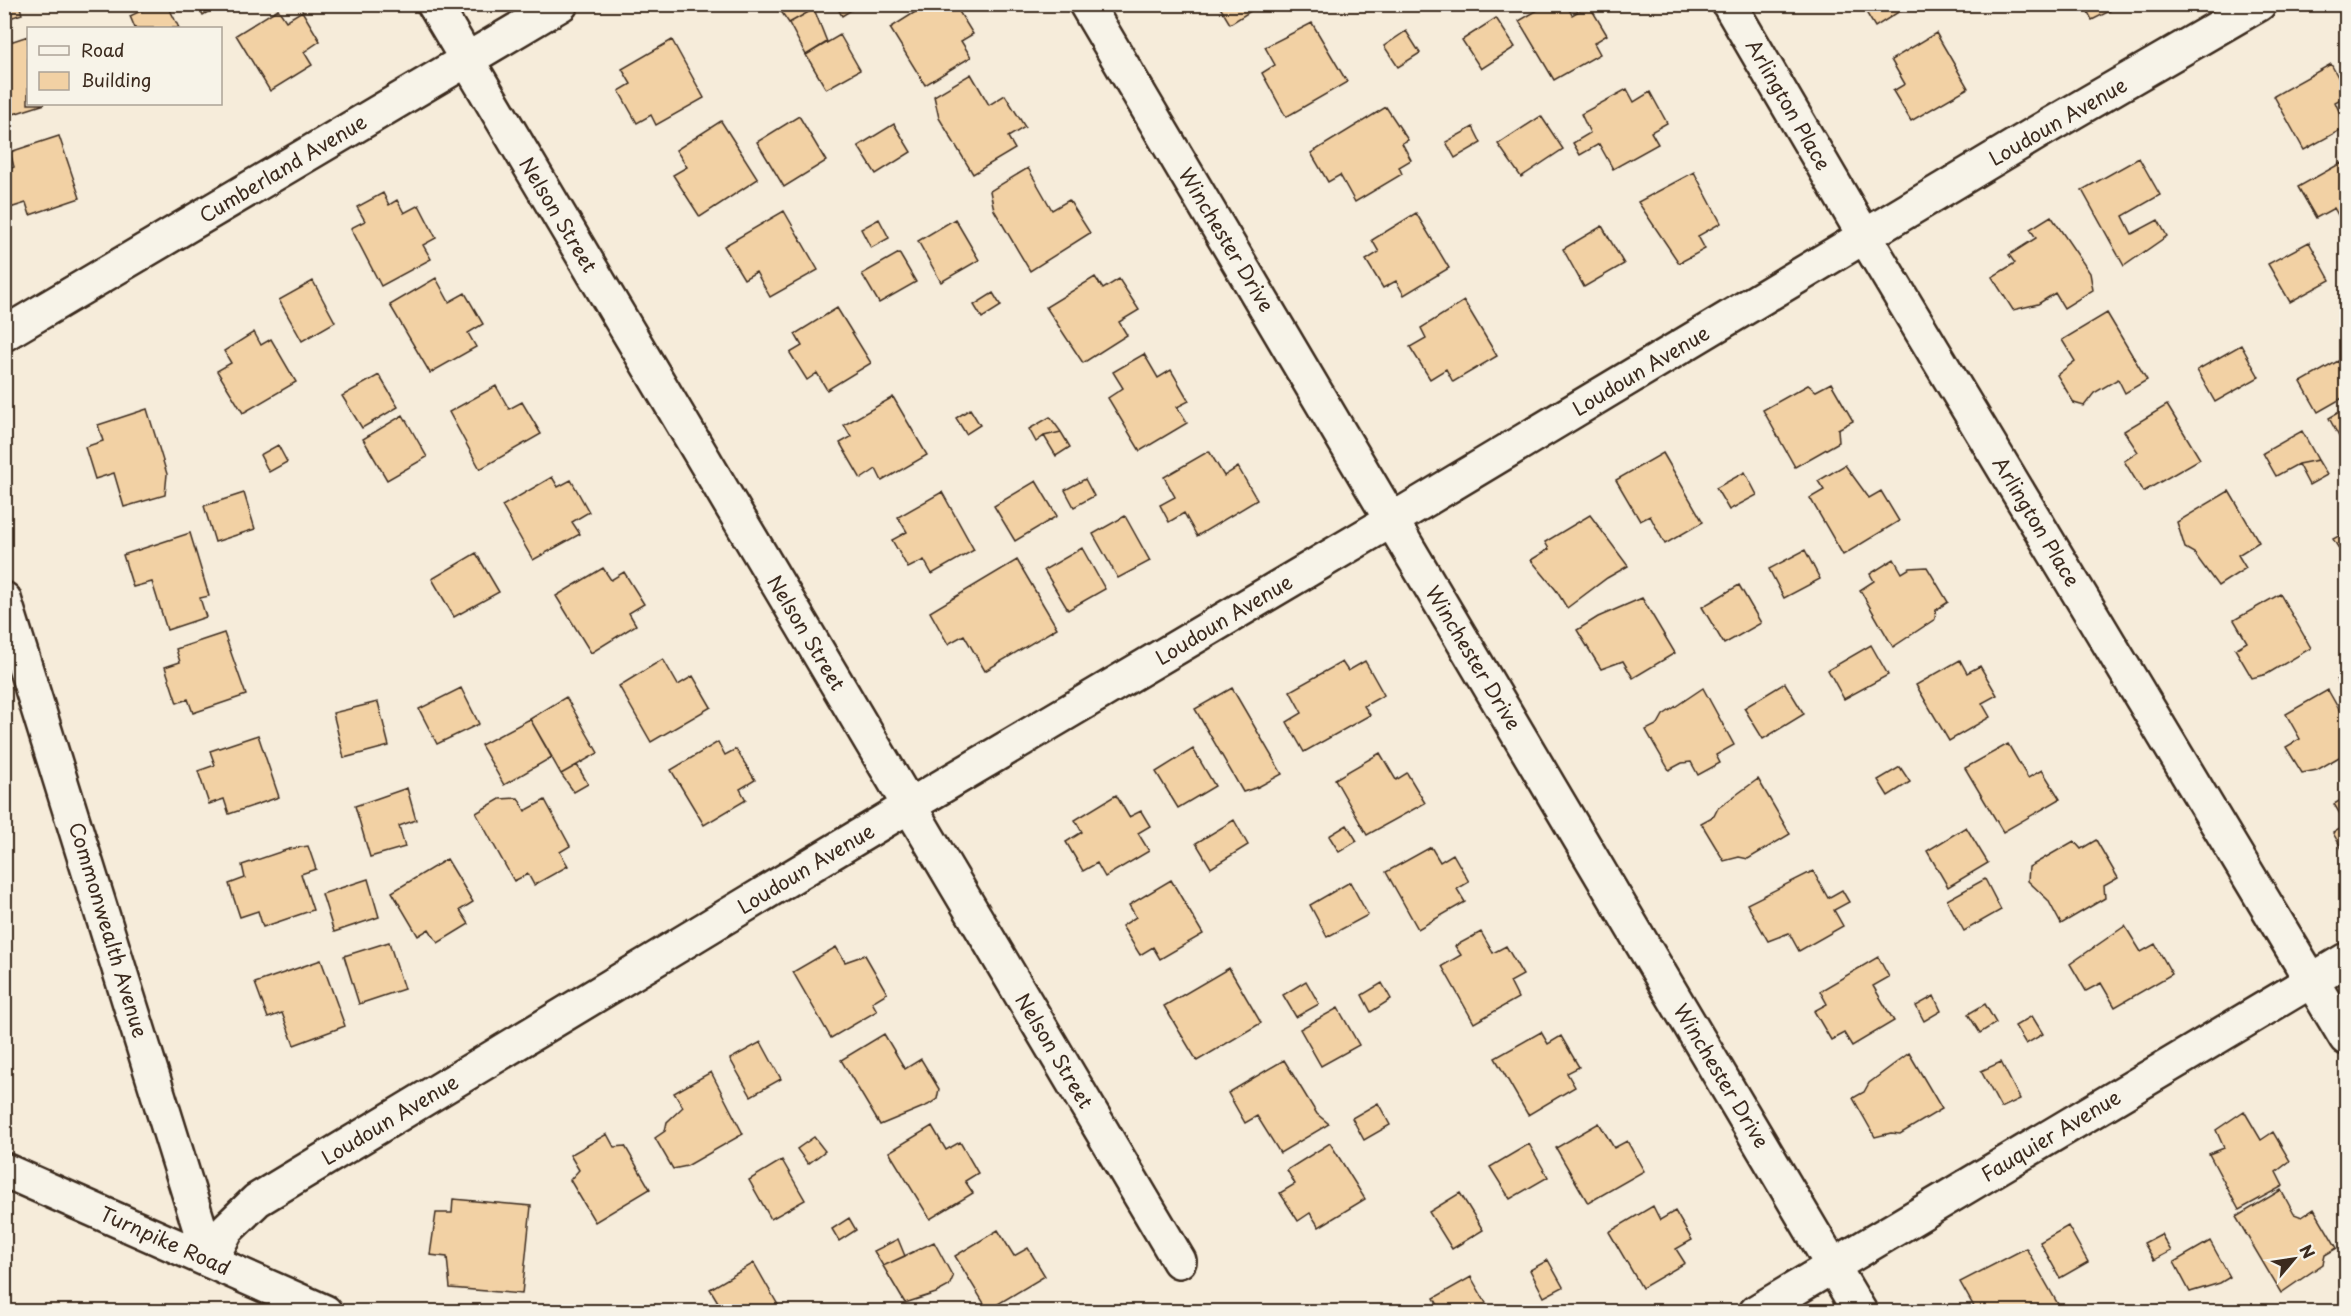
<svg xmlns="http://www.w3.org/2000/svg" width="2351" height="1316" font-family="'Playpen Sans',sans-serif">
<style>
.building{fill:#f2d1a4;stroke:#3b2a1e;stroke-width:1.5}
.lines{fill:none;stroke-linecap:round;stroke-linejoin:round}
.minor-casing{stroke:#3b2a1e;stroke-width:38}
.secondary-casing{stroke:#3b2a1e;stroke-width:38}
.minor{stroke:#f7f3e8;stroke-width:33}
.secondary{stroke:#f7f3e8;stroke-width:33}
.labels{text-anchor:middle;stroke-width:5;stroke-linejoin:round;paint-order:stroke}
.street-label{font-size:20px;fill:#3b2a1e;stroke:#f7f3e8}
</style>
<rect width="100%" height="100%" fill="#f6ecda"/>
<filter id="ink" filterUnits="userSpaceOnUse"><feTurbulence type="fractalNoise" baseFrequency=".0167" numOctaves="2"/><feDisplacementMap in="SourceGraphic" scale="12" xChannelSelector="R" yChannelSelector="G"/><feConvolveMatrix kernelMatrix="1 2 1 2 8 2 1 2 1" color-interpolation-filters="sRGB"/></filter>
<g filter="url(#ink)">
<path class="building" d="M 4,4 L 19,4 L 22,14 L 4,20 Z
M 155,4 L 167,4 L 179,28 L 135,28 L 130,16 Z
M 197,4 L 221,4 L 203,15 Z
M 776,4 L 811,4 L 814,9 L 789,23 Z
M 835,4 L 861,4 L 842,16 Z
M 928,4 L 937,4 L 942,13 L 955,5 L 973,34 L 961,41 L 971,57 L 925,85 L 890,28 Z
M 1218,4 L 1262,4 L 1230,24 Z
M 1548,4 L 1566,4 L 1572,15 L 1589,5 L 1607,35 L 1594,43 L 1600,54 L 1554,80 L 1519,21 Z
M 1861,4 L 1911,4 L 1875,27 Z
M 2084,4 L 2107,4 L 2110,11 L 2092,20 Z
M 278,9 L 286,21 L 302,11 L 320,41 L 304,52 L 312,65 L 270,91 L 236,35 Z
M 814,9 L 827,42 L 806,55 L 789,23 Z
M 1496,18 L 1515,47 L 1481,69 L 1462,40 Z
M 1312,23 L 1347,82 L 1286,117 L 1262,73 L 1275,65 L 1265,47 Z
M 1406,31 L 1420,53 L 1398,67 L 1384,46 Z
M 1936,33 L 1968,88 L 1911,121 L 1893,91 L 1905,84 L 1891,60 Z
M 840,35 L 860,70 L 826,89 L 806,55 Z
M 28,36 L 28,104 L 45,104 L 4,117 L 4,44 Z
M 672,40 L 704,98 L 656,125 L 651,115 L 637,123 L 619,91 L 631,84 L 622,69 Z
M 2331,64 L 2346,92 L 2346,96 L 2335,102 L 2346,127 L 2304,150 L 2274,96 Z
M 971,74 L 989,105 L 1005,95 L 1025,127 L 1008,137 L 1015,149 L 973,174 L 939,118 L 934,96 Z
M 1627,89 L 1634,102 L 1650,92 L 1667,123 L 1651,132 L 1658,144 L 1613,169 L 1599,144 L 1580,155 L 1573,143 L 1590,133 L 1581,114 Z
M 1386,107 L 1408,140 L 1402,143 L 1411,160 L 1399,167 L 1402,174 L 1355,202 L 1340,175 L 1328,182 L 1311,153 Z
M 799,116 L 826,161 L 784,187 L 757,142 Z
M 1541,116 L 1563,149 L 1521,177 L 1498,144 Z
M 721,121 L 758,179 L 700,217 L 673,175 L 687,167 L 676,150 Z
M 894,124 L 911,152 L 876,174 L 858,146 Z
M 1473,127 L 1481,143 L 1455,158 L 1446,142 Z
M 59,136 L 80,198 L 30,215 L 26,203 L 10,208 L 4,192 L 4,171 L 14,167 L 10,152 Z
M 2139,158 L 2160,195 L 2123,216 L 2132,234 L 2158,220 L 2167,236 L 2124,266 L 2082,190 Z
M 2341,163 L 2346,170 L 2346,229 L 2334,208 L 2316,218 L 2298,187 Z
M 1028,168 L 1052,210 L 1069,200 L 1090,233 L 1030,271 L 994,210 L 990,191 Z
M 1694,172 L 1721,223 L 1698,236 L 1705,249 L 1679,263 L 1638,202 Z
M 383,193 L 389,205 L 397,200 L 404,213 L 419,205 L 436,238 L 423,245 L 431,259 L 381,286 L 351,228 L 365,221 L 357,207 Z
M 784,211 L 818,270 L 770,297 L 756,272 L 744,279 L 724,246 Z
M 1416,213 L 1449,268 L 1404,295 L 1396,281 L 1383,288 L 1366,260 L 1379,252 L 1372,240 Z
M 2051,216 L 2090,273 L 2093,290 L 2064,308 L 2055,293 L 2038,304 L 2013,310 L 1992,277 L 2015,263 L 2009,255 L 2036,238 L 2030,229 Z
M 879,219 L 889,238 L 871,248 L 861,229 Z
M 955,219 L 979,260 L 941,282 L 918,241 Z
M 1602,226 L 1624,264 L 1584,287 L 1563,249 Z
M 2309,242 L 2330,280 L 2290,302 L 2268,264 Z
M 899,253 L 916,282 L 879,303 L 862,274 Z
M 1095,277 L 1103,289 L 1119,279 L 1139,310 L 1119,322 L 1127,335 L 1083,363 L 1046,307 Z
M 436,278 L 449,302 L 465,293 L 483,324 L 468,333 L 476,347 L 430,373 L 390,305 Z
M 313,281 L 335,322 L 302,341 L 279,300 Z
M 993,293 L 1001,306 L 982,318 L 974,305 Z
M 1464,301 L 1497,356 L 1453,382 L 1446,369 L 1430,379 L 1410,347 L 1426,338 L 1421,328 Z
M 837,308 L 871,363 L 827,390 L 817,373 L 807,380 L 790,353 L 802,346 L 795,334 Z
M 2107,313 L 2147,380 L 2125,393 L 2118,379 L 2094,393 L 2084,406 L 2074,403 L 2057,375 L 2075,361 L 2062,340 Z
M 254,332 L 261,345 L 271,339 L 296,382 L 243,413 L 217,371 L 231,363 L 224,351 Z
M 2241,345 L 2259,377 L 2215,402 L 2197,370 Z
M 1144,354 L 1158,378 L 1171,370 L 1189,401 L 1177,407 L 1187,423 L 1140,451 L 1108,398 L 1123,388 L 1113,372 Z
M 2338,361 L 2346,376 L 2346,396 L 2318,412 L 2301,382 Z
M 379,375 L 398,407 L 362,428 L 342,396 Z
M 1831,383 L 1853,421 L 1838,429 L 1839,442 L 1795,467 L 1763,410 L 1808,385 L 1816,391 Z
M 496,386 L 509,409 L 522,402 L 541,434 L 480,469 L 449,412 Z
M 893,397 L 927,455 L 882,481 L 876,469 L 861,479 L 840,443 L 851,437 L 844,425 Z
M 2167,405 L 2200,459 L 2143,492 L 2124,461 L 2138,452 L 2124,431 Z
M 2346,408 L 2346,442 L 2343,444 L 2329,418 Z
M 147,409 L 167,474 L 165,495 L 124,507 L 114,473 L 95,479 L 85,447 L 103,441 L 98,425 Z
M 970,409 L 980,425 L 966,434 L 956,418 Z
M 403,415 L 427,457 L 387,480 L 363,439 Z
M 1050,417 L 1061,432 L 1044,436 L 1036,442 L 1029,429 Z
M 2302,431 L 2318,460 L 2298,464 L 2276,476 L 2263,453 Z
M 1061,432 L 1070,447 L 1056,456 L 1044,436 Z
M 278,445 L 287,462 L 269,472 L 260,455 Z
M 1209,451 L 1224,476 L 1238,467 L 1257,500 L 1197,536 L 1184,513 L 1169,522 L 1160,505 L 1175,497 L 1164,477 Z
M 1663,453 L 1703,522 L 1665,544 L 1650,516 L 1640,521 L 1616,480 Z
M 2318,460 L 2327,475 L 2309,485 L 2298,464 Z
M 1845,465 L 1869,498 L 1881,491 L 1899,521 L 1843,555 L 1810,498 L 1824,490 L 1818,481 Z
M 1745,472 L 1757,495 L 1729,510 L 1716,488 Z
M 552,477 L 558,487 L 571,480 L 589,512 L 572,522 L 580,534 L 533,560 L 502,506 Z
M 1085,479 L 1094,496 L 1074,507 L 1065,490 Z
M 1036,481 L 1057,516 L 1015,541 L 994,506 Z
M 2229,491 L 2259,542 L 2238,555 L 2246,568 L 2218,586 L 2194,553 L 2185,548 L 2177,522 Z
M 942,492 L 974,550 L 932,574 L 924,560 L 908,568 L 892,540 L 907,532 L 898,517 Z
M 244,493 L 255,529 L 215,542 L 204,506 Z
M 1590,515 L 1628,566 L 1607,578 L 1567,608 L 1556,590 L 1531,560 L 1549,549 L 1545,542 Z
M 1125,516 L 1150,561 L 1118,578 L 1093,534 Z
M 2346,532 L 2346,549 L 2341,552 L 2333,539 Z
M 190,533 L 209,596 L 200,598 L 206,617 L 167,630 L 152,582 L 133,587 L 123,555 Z
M 1082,548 L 1105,589 L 1068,610 L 1044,570 Z
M 1805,550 L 1820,579 L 1784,598 L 1769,569 Z
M 476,553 L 499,592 L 454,617 L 432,579 Z
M 1894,559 L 1902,573 L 1910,568 L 1927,567 L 1948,602 L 1936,610 L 1935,619 L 1893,647 L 1860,590 L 1874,581 L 1870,574 Z
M 1017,560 L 1057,628 L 985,671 L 964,635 L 948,644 L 930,612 Z
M 603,568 L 611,580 L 624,572 L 644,604 L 629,613 L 636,625 L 591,653 L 556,596 Z
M 1739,585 L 1761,623 L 1724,644 L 1702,607 Z
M 2280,594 L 2311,648 L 2267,674 L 2252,678 L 2235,649 L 2247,642 L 2234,620 Z
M 1642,598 L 1675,653 L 1633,678 L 1623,661 L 1601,669 L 1577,630 L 1598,617 Z
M 224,633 L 246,695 L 193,713 L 188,699 L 177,703 L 165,667 L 180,662 L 176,649 Z
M 1871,645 L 1888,675 L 1844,699 L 1828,670 Z
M 663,659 L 678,685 L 693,676 L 711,707 L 651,742 L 619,686 Z
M 1960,660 L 1967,673 L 1980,666 L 1997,695 L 1982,703 L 1990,717 L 1949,741 L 1916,685 Z
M 1365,661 L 1384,695 L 1364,706 L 1370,715 L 1304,752 L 1287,722 L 1302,713 L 1290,691 L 1342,662 L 1348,671 Z
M 2346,674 L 2346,696 L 2337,680 Z
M 1785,683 L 1804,714 L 1763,739 L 1744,708 Z
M 461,688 L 479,724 L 437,744 L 419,709 Z
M 1232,688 L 1282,774 L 1258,787 L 1243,792 L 1195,709 Z
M 1703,688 L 1734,745 L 1716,755 L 1720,763 L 1698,775 L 1691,762 L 1682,763 L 1669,770 L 1646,730 L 1658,724 L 1663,715 Z
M 2328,690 L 2346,722 L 2346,753 L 2317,770 L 2302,773 L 2286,747 L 2300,739 L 2286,714 Z
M 566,697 L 598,753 L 561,774 L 530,719 Z
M 378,702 L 389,746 L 344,758 L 333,713 Z
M 530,719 L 552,757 L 504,785 L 481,745 Z
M 258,735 L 279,797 L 229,814 L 224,799 L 209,804 L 198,771 L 215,765 L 210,751 Z
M 718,742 L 725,755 L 736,749 L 755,780 L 740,789 L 746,800 L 704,825 L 671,770 Z
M 2008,744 L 2028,778 L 2042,770 L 2060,799 L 2003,832 L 1965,768 Z
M 1193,749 L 1215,786 L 1178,808 L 1156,772 Z
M 1380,753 L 1396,780 L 1407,773 L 1425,803 L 1367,835 L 1335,779 Z
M 577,765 L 588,784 L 574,792 L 561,774 Z
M 1900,767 L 1910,782 L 1888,796 L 1878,780 Z
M 1758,779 L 1790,834 L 1748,859 L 1739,857 L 1724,861 L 1701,823 L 1714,816 L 1718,808 Z
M 407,788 L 416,820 L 399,826 L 405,847 L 370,857 L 355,806 Z
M 1116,795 L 1129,817 L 1141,811 L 1150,826 L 1138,833 L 1149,851 L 1105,877 L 1097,863 L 1083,871 L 1066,842 L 1082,832 L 1075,820 Z
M 2346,797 L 2346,824 L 2334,804 Z
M 518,798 L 525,811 L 545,800 L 570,846 L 560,852 L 568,866 L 534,885 L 528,874 L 514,881 L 476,813 L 500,799 Z
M 1234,820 L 1248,845 L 1211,868 L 1196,843 Z
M 1347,825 L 1357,841 L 1339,852 L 1329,836 Z
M 2346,825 L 2346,856 L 2333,833 Z
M 1966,827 L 1988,863 L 1948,887 L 1927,851 Z
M 2096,840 L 2118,878 L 2104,886 L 2105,898 L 2061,924 L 2048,900 L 2028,881 L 2029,867 L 2074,841 L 2081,849 Z
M 308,846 L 316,869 L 301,874 L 313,910 L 263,927 L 258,911 L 240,917 L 229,884 L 245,878 L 242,865 L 289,849 Z
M 1431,847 L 1440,862 L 1453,854 L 1469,882 L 1457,889 L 1465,902 L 1418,929 L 1386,872 Z
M 447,859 L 473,902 L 460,910 L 469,924 L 438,943 L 429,929 L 418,936 L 392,892 Z
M 1813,871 L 1828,898 L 1842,890 L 1849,902 L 1834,910 L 1843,926 L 1799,951 L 1789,933 L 1768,941 L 1747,904 Z
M 368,879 L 379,917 L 334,932 L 322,894 Z
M 1985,879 L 2001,910 L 1964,931 L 1947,900 Z
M 1171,880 L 1203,934 L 1160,959 L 1153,947 L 1140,955 L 1122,926 L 1136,917 L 1129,905 Z
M 1350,882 L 1368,915 L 1327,937 L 1310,905 Z
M 2125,926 L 2141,952 L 2155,944 L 2172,974 L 2115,1007 L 2101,983 L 2086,991 L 2070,964 Z
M 1481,932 L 1493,953 L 1506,946 L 1523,975 L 1510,982 L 1518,998 L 1474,1023 L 1442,966 L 1461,955 L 1455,946 Z
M 389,942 L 404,989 L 359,1004 L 344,956 Z
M 836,947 L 845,962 L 865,955 L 887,993 L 872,1002 L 877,1011 L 831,1038 L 793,972 Z
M 1878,957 L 1889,977 L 1873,986 L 1894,1021 L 1852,1046 L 1844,1033 L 1831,1040 L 1814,1011 L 1827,1004 L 1820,991 Z
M 321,960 L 345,1026 L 294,1045 L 282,1013 L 268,1018 L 255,983 Z
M 1229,968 L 1261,1023 L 1197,1061 L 1164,1006 Z
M 1306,981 L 1319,1004 L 1296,1017 L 1283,995 Z
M 1382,983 L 1391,999 L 1371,1012 L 1362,995 Z
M 1934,996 L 1941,1011 L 1924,1021 L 1916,1006 Z
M 1985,1004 L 1996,1023 L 1980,1033 L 1968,1014 Z
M 1338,1008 L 1359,1045 L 1321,1066 L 1300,1029 Z
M 2032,1016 L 2043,1034 L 2026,1044 L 2015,1026 Z
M 1541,1032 L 1548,1044 L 1561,1036 L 1579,1067 L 1567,1073 L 1575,1087 L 1528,1115 L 1495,1058 Z
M 884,1034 L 905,1069 L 921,1059 L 939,1089 L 937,1099 L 928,1105 L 880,1125 L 841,1060 Z
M 761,1042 L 781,1079 L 751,1096 L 730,1059 Z
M 1909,1053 L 1942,1109 L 1900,1134 L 1891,1133 L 1875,1137 L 1853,1098 L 1864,1092 L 1869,1083 Z
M 1284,1060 L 1317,1114 L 1329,1124 L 1280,1153 L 1257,1116 L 1245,1123 L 1228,1093 Z
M 2001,1062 L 2020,1099 L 2001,1108 L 1981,1071 Z
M 711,1072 L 743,1134 L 687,1166 L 673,1169 L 655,1138 L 665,1131 L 667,1122 L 683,1107 L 674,1093 Z
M 1378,1103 L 1390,1125 L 1364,1140 L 1352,1118 Z
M 2244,1111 L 2261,1140 L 2273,1132 L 2290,1161 L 2276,1172 L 2283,1186 L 2239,1210 L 2209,1154 L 2224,1148 L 2216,1130 Z
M 1599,1123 L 1614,1148 L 1627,1141 L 1644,1171 L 1588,1203 L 1556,1148 Z
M 932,1126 L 946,1150 L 960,1142 L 978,1173 L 965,1181 L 973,1193 L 930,1219 L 889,1152 Z
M 607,1134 L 614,1147 L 625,1146 L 650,1189 L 595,1222 L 570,1180 L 579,1170 L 570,1155 Z
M 814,1137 L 825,1151 L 808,1164 L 797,1149 Z
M 1330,1143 L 1365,1199 L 1319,1227 L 1310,1213 L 1298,1221 L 1280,1193 L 1295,1184 L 1287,1170 Z
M 1529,1144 L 1548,1177 L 1510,1199 L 1490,1167 Z
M 782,1160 L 805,1200 L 771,1219 L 749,1180 Z
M 2281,1190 L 2294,1214 L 2302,1217 L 2314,1209 L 2337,1248 L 2325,1255 L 2323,1264 L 2281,1293 L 2236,1217 Z
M 1460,1193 L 1483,1230 L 1452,1249 L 1429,1212 Z
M 453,1199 L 531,1206 L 522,1294 L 450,1288 L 447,1257 L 430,1255 L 436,1213 L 452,1213 Z
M 1653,1206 L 1660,1220 L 1675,1211 L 1692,1240 L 1676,1249 L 1685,1263 L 1642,1288 L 1609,1232 Z
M 849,1218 L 856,1230 L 839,1241 L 832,1229 Z
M 2068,1226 L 2088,1262 L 2060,1278 L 2040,1242 Z
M 998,1230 L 1014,1256 L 1028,1248 L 1045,1276 L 988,1310 L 955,1256 Z
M 2161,1234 L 2171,1251 L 2154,1260 L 2144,1243 Z
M 898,1239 L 905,1256 L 883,1266 L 874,1251 Z
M 2210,1241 L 2230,1277 L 2220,1283 L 2190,1292 L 2174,1262 Z
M 934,1242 L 953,1277 L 949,1286 L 936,1293 L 905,1303 L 883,1266 Z
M 2026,1248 L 2059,1306 L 2050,1312 L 1977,1312 L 1960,1282 Z
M 1548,1260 L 1563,1287 L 1544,1297 L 1530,1270 Z
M 754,1263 L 782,1312 L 705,1312 L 704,1310 L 718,1302 L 710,1289 Z
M 1471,1277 L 1491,1312 L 1442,1312 L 1434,1298 Z"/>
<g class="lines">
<g class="minor-casing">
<path id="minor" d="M 434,4 L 1179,1261
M 1086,4 L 1860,1312
M 1729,4 L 1865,237 L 2346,1038
M 4,334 L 561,4
M 4,599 L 210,1261
M 210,1261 L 227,1229 L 257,1200 L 909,806 L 1392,520 L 2040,131 L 2259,4
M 1756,1312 L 2346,960"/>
</g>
<g class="secondary-casing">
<path id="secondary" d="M 4,1170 L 325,1312"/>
</g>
<use href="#minor" class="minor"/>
<use href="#secondary" class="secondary"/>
</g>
</g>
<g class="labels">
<g class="street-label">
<text transform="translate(1788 105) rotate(60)" y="7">Arlington Place</text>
<text transform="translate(2058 122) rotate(-30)" y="7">Loudoun Avenue</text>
<text transform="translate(283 169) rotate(-31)" y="7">Cumberland Avenue</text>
<text transform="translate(558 215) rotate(59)" y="7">Nelson Street</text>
<text transform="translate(1226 240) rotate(59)" y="7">Winchester Drive</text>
<text transform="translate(1641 371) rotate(-31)" y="7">Loudoun Avenue</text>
<text transform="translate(2036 522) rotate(59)" y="7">Arlington Place</text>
<text transform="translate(1224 620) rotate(-31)" y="7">Loudoun Avenue</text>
<text transform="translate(806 633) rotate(59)" y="7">Nelson Street</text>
<text transform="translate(1473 658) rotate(59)" y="7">Winchester Drive</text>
<text transform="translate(806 869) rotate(-31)" y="7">Loudoun Avenue</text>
<text transform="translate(108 930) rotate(73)" y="7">Commonwealth Avenue</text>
<text transform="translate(1054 1051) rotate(59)" y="7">Nelson Street</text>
<text transform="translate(1721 1076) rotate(59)" y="7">Winchester Drive</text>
<text transform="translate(390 1120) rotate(-31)" y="7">Loudoun Avenue</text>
<text transform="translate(2051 1136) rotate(-31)" y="7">Fauquier Avenue</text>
<text transform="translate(165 1241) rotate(24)" y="7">Turnpike Road</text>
</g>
</g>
<rect width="2351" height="1316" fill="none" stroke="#f7f3e8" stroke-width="24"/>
<rect x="12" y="12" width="2327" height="1292" fill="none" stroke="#3b2a1e" stroke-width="2" filter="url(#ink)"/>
<rect x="27" y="27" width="195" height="78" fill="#f7f3e8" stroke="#aca397" stroke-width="1.5"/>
<rect x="39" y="46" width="30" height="9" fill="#f7f3e8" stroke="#aca397" stroke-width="1.5"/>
<text x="81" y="57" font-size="18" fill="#3b2a1e">Road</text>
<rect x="39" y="72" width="30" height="18" fill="#f2d1a4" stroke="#aca397" stroke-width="1.5"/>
<text x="81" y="87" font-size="18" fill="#3b2a1e">Building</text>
<g transform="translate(2294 1259) rotate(61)" stroke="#f7f3e8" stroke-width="4.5" paint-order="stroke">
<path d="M0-4.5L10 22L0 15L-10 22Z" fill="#3b2a1e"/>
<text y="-9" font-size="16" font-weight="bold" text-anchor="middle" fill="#3b2a1e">N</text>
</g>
</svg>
